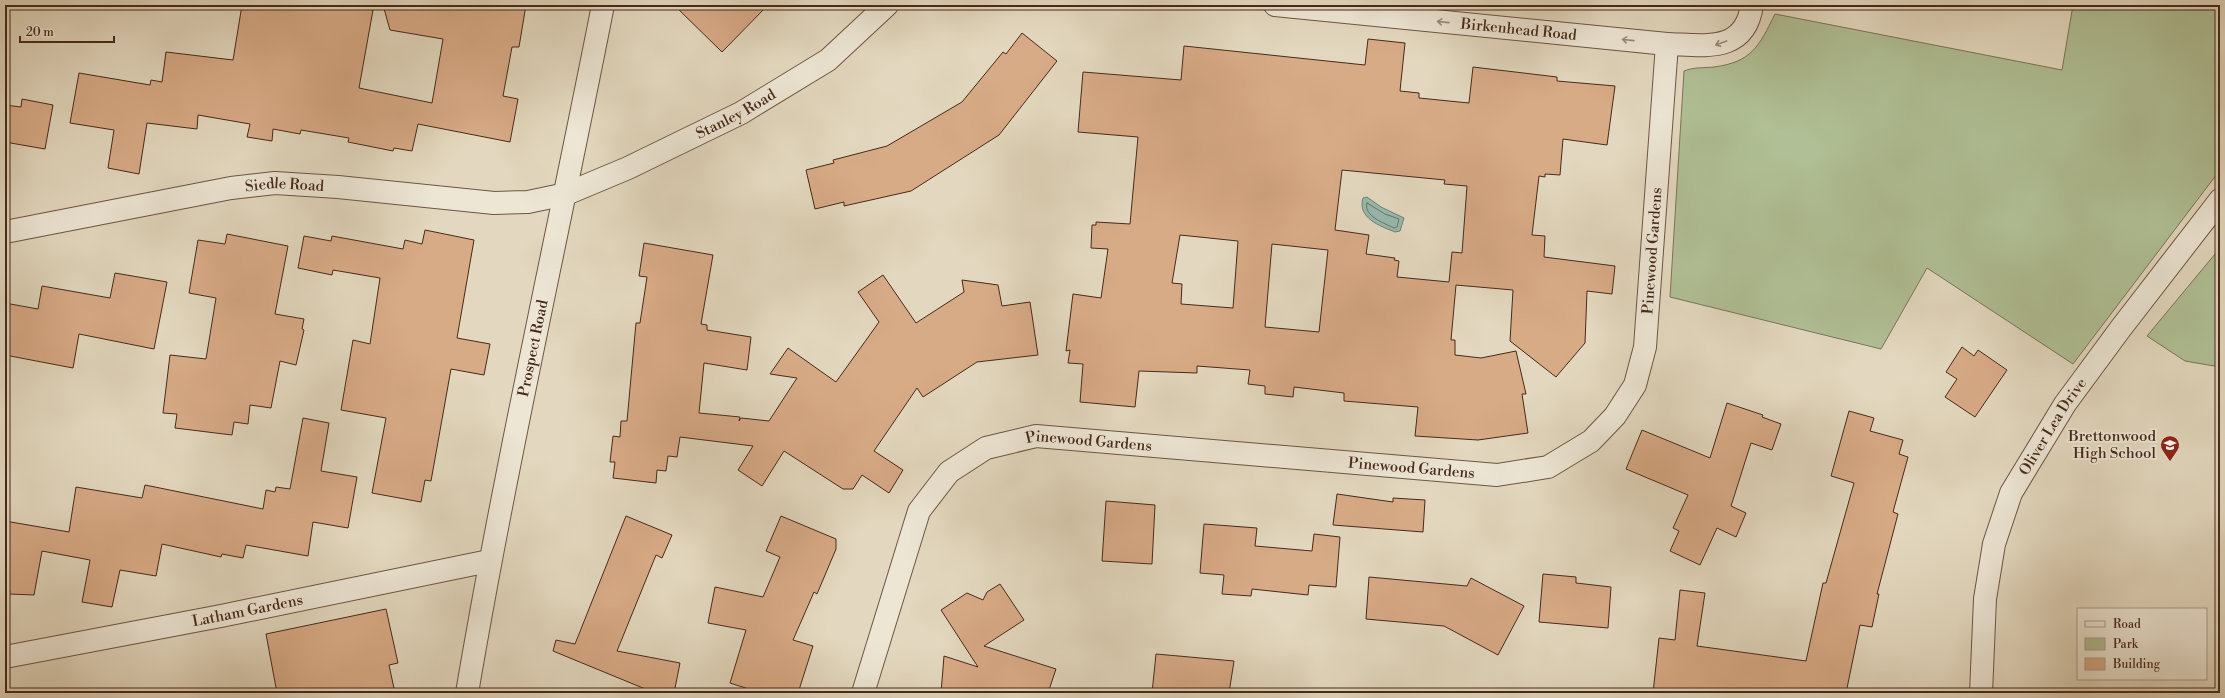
<svg xmlns="http://www.w3.org/2000/svg" width="2225" height="698" font-family="'Libre Bodoni',serif">
<style>
.green{fill:#b0bf95;stroke:#7c7458}
.water{fill:#96baae;stroke:#768073}
.lines{fill:none;stroke-linecap:round;stroke-linejoin:round}
.shore{stroke:#6e7264;stroke-width:1}
.building{fill:#d8ab87;stroke:#47291a;fill-rule:evenodd}
.street-casing{stroke:#6e5543;stroke-width:24}
.street{stroke:#ede6d5;stroke-width:22}
.oneway{stroke:#9a8878}
.labels{text-anchor:middle;stroke-width:3.5;stroke-linejoin:round;paint-order:stroke}
.street-label{font-size:15px;fill:#47291a;stroke:#ede6d5}
.poi-label{font-size:15px;fill:#47291a;stroke:#ede6d5;text-anchor:end}
</style>
<rect width="100%" height="100%" fill="#e3d8bf"/>
<filter id="stains"><feTurbulence type="fractalNoise" baseFrequency=".005" numOctaves="4"/><feColorMatrix values="0 0 0 0 .2 0 0 0 0 .09 0 0 0 0 .02 0 0 0 .5 -.17"/></filter>
<radialGradient id="worn" r=".72"><stop offset=".6" stop-color="#630" stop-opacity="0"/><stop offset="1" stop-color="#630" stop-opacity=".3"/></radialGradient>
<path class="green" d="M 2073,5 L 2220,5 L 2220,170 L 2073,364 L 1927,268 L 1881,349 L 1670,297 L 1684,71 C 1694,67 1703,68 1714,67 C 1752,62 1759,46 1775,14 L 2062,70 Z
M 2220,248 L 2220,367 L 2185,361 L 2147,336 Z"/>
<path class="water" d="M 1367,197 L 1381,207 L 1404,218 L 1400,231 L 1395,232 C 1380,226 1357,218 1363,198 Z"/>
<g class="lines">
<path class="shore" d="M 1367,203 L 1385,214 L 1399,219 L 1397,227 L 1394,228 C 1384,223 1363,216 1367,203 Z"/>
</g>
<path class="building" d="M 242,5 L 344,5 L 373,10 L 359,88 L 432,103 L 443,39 L 390,30 L 383,5 L 526,5 L 519,47 L 512,47 L 503,96 L 518,99 L 510,142 L 418,124 L 412,151 L 394,148 L 393,151 L 348,142 L 349,138 L 301,130 L 300,134 L 273,129 L 272,141 L 247,137 L 250,124 L 198,115 L 197,129 L 147,123 L 139,174 L 108,168 L 114,130 L 70,123 L 79,73 L 150,85 L 151,80 L 162,82 L 166,52 L 233,60 Z
M 674,5 L 768,5 L 722,52 Z
M 1022,33 L 1057,61 L 999,135 L 911,191 L 844,206 L 844,202 L 815,209 L 806,170 L 834,163 L 833,160 L 887,146 L 962,102 L 1003,52 L 1006,54 Z
M 1368,39 L 1405,43 L 1400,91 L 1419,93 L 1419,98 L 1469,103 L 1473,67 L 1557,77 L 1557,81 L 1615,86 L 1607,145 L 1563,139 L 1560,175 L 1545,174 L 1545,177 L 1539,176 L 1532,235 L 1545,236 L 1544,257 L 1615,266 L 1612,294 L 1587,291 L 1585,343 L 1556,377 L 1510,341 L 1513,290 L 1456,285 L 1451,340 L 1455,340 L 1455,355 L 1481,358 L 1516,351 L 1526,394 L 1522,394 L 1528,433 L 1478,440 L 1415,436 L 1418,407 L 1344,401 L 1344,393 L 1294,387 L 1293,397 L 1265,394 L 1265,386 L 1248,384 L 1250,370 L 1197,366 L 1197,373 L 1139,371 L 1135,407 L 1080,402 L 1083,364 L 1068,363 L 1070,350 L 1066,351 L 1073,294 L 1101,298 L 1108,249 L 1091,248 L 1092,225 L 1096,225 L 1096,222 L 1130,224 L 1138,137 L 1078,132 L 1083,72 L 1181,80 L 1184,46 L 1365,65 ZM 1342,170 L 1445,180 L 1444,184 L 1467,186 L 1462,253 L 1452,252 L 1449,282 L 1397,277 L 1399,261 L 1394,260 L 1395,258 L 1366,254 L 1369,235 L 1335,230 ZM 1180,235 L 1238,241 L 1233,308 L 1181,304 L 1182,284 L 1172,283 ZM 1272,244 L 1328,250 L 1319,332 L 1265,327 Z
M 22,99 L 53,105 L 45,149 L 5,142 L 5,105 L 21,107 Z
M 425,230 L 474,240 L 457,338 L 490,344 L 484,375 L 451,369 L 431,481 L 425,480 L 421,502 L 372,493 L 386,418 L 341,410 L 353,340 L 370,344 L 380,278 L 333,270 L 332,275 L 298,268 L 304,236 L 331,241 L 332,236 L 403,249 L 405,240 L 422,244 Z
M 227,234 L 288,246 L 275,314 L 304,319 L 302,329 L 304,330 L 296,365 L 280,361 L 271,408 L 250,405 L 248,424 L 234,422 L 232,435 L 175,428 L 177,414 L 163,413 L 170,355 L 206,359 L 216,298 L 189,293 L 198,240 L 225,244 Z
M 644,243 L 713,255 L 701,324 L 707,325 L 707,330 L 751,337 L 747,370 L 704,363 L 699,413 L 740,417 L 739,421 L 741,418 L 769,421 L 797,378 L 770,374 L 788,348 L 836,382 L 879,322 L 858,292 L 883,275 L 916,323 L 964,292 L 962,280 L 998,285 L 1002,306 L 1030,302 L 1038,355 L 977,362 L 923,397 L 917,388 L 874,451 L 903,470 L 889,493 L 862,475 L 853,489 L 843,489 L 784,451 L 762,486 L 738,470 L 753,446 L 680,437 L 677,457 L 668,456 L 666,471 L 657,470 L 656,483 L 613,478 L 615,462 L 610,462 L 613,436 L 620,437 L 621,421 L 627,421 L 636,323 L 640,323 L 647,277 L 639,276 Z
M 115,273 L 167,282 L 154,349 L 79,334 L 73,368 L 5,355 L 5,303 L 38,309 L 42,286 L 110,298 Z
M 1962,347 L 1974,356 L 1978,350 L 2007,370 L 1975,417 L 1945,397 L 1957,379 L 1946,372 Z
M 1727,403 L 1763,415 L 1762,417 L 1781,424 L 1772,450 L 1751,443 L 1731,506 L 1746,513 L 1736,537 L 1717,528 L 1700,565 L 1670,551 L 1679,531 L 1673,528 L 1688,495 L 1626,469 L 1642,430 L 1710,458 Z
M 1849,411 L 1874,418 L 1870,431 L 1903,440 L 1899,454 L 1908,457 L 1893,512 L 1898,514 L 1877,594 L 1879,594 L 1872,627 L 1860,625 L 1846,693 L 1653,693 L 1659,638 L 1675,640 L 1680,590 L 1705,593 L 1697,646 L 1806,661 L 1823,583 L 1826,583 L 1854,483 L 1831,476 Z
M 303,418 L 329,423 L 321,471 L 357,477 L 348,528 L 313,522 L 308,556 L 246,545 L 243,558 L 222,554 L 221,557 L 162,544 L 156,576 L 120,570 L 112,607 L 82,602 L 90,560 L 42,551 L 34,595 L 9,594 L 10,591 L 5,590 L 5,521 L 69,532 L 76,487 L 142,498 L 145,485 L 263,509 L 266,490 L 275,492 L 276,487 L 290,489 Z
M 1337,494 L 1393,502 L 1393,498 L 1425,500 L 1423,532 L 1333,525 Z
M 1106,501 L 1155,505 L 1152,564 L 1102,561 Z
M 626,516 L 672,535 L 662,558 L 656,555 L 617,651 L 680,663 L 674,693 L 655,693 L 553,651 L 556,640 L 575,644 Z
M 781,516 L 836,539 L 836,549 L 817,594 L 814,592 L 793,640 L 813,646 L 798,693 L 761,693 L 730,683 L 746,630 L 708,623 L 715,587 L 763,597 L 780,557 L 766,551 Z
M 1204,524 L 1257,528 L 1255,546 L 1312,551 L 1314,534 L 1340,537 L 1336,587 L 1309,585 L 1308,595 L 1252,589 L 1251,596 L 1222,594 L 1224,575 L 1200,573 Z
M 1543,574 L 1576,577 L 1576,583 L 1611,587 L 1608,628 L 1539,622 Z
M 1369,577 L 1467,586 L 1471,578 L 1524,606 L 1498,655 L 1444,626 L 1366,619 Z
M 1000,584 L 1024,620 L 984,646 L 1056,669 L 1048,693 L 941,693 L 944,656 L 978,667 L 941,610 L 967,593 L 983,600 L 987,592 Z
M 386,609 L 398,663 L 389,665 L 395,693 L 277,693 L 266,634 Z
M 1156,654 L 1234,661 L 1229,693 L 1152,693 Z"/>
<g class="lines">
<g class="street-casing">
<g id="street">
<path id="s1" d="M 1275,5 L 1667,44 C 1704,45 1745,54 1752,5"/>
<path id="s2" d="M 5,232 L 231,188 L 275,183 L 338,187 L 494,203 L 528,202 L 566,194 L 628,168 L 741,113 L 828,60 L 887,5"/>
<path id="s3" d="M 5,657 L 221,616 L 489,561"/>
<path id="s4" d="M 467,693 C 506,463 558,234 603,5"/>
<path id="s5" d="M 863,693 L 919,511 L 949,472 L 986,448 L 1036,436 L 1497,475 L 1548,467 L 1591,441 L 1615,416 L 1635,385 L 1645,347 L 1667,44"/>
<path id="s6" d="M 1981,693 L 1985,599 L 1994,544 L 2011,493 L 2065,404 L 2121,328 L 2220,200"/>
</g>
</g>
<use href="#street" class="street"/>
</g>
<defs><path id="oneway-shaft" d="M-6 0H5M1.5-3L5.5 0L1.5 3" fill="none" stroke-width="1.6" stroke-linecap="round" stroke-linejoin="round"/></defs>
<g class="oneway">
<use href="#oneway-shaft" transform="translate(1443 22) rotate(-174)"/>
<use href="#oneway-shaft" transform="translate(1628 40) rotate(-174)"/>
<use href="#oneway-shaft" transform="translate(1721 43) rotate(160)"/>
</g>
<defs>
<g id="school-pin" transform="scale(1)"><path d="M0 17L-7.5 6A9.5 9.5 0 1 1 7.5 6Z" fill="#8f2418" stroke="#ede6d5"/><path d="M0-5L7-2L0 1L-7-2ZM-4 1L0 2.5L4 1V4Q0 6-4 4Z" fill="#fff"/></g>
</defs>
<g fill-rule="evenodd">
<use href="#school-pin" x="2170" y="445"/>
</g>
<g class="labels">
<g class="street-label">
<text dy="5" stroke="none"><textPath href="#s1" startOffset="245">Birkenhead Road</textPath></text>
<text dy="5" stroke="none"><textPath href="#s2" startOffset="755">Stanley Road</textPath></text>
<text dy="5" stroke="none"><textPath href="#s2" startOffset="284">Siedle Road</textPath></text>
<text dy="5" stroke="none"><textPath href="#s5" startOffset="1107">Pinewood Gardens</textPath></text>
<text dy="5" stroke="none"><textPath href="#s4" startOffset="351">Prospect Road</textPath></text>
<text dy="5" stroke="none"><textPath href="#s6" startOffset="282">Oliver Lea Drive</textPath></text>
<text dy="5" stroke="none"><textPath href="#s5" startOffset="388">Pinewood Gardens</textPath></text>
<text dy="5" stroke="none"><textPath href="#s5" startOffset="712">Pinewood Gardens</textPath></text>
<text dy="5" stroke="none"><textPath href="#s3" startOffset="247">Latham Gardens</textPath></text>
</g>
<g class="poi-label">
<text x="2156" y="441">Brettonwood<tspan x="2156" dy="17">High School</tspan></text>
</g>
</g>
<rect width="2225" height="698" fill="none" stroke="#e3d8bf" stroke-width="20"/>
<rect x="6" y="6" width="2213" height="686" fill="none" stroke="#47291a" stroke-width="2"/>
<rect x="10" y="10" width="2205" height="678" fill="none" stroke="#47291a"/>
<rect x="2077" y="608" width="130" height="72" fill="#ede6d5" stroke="#ab9a8a"/>
<rect x="2085" y="621" width="20" height="6" fill="#ede6d5" stroke="#ab9a8a"/>
<text x="2113" y="628" font-size="12" fill="#47291a">Road</text>
<rect x="2085" y="638" width="20" height="12" fill="#b0bf95" stroke="#ab9a8a"/>
<text x="2113" y="648" font-size="12" fill="#47291a">Park</text>
<rect x="2085" y="658" width="20" height="12" fill="#d8ab87" stroke="#ab9a8a"/>
<text x="2113" y="668" font-size="12" fill="#47291a">Building</text>
<path d="M20 36v6h94v-6" fill="none" stroke="#47291a" stroke-width="2"/>
<text x="26" y="36" font-size="12" fill="#47291a" stroke="#ede6d5" stroke-width="3" paint-order="stroke">20 m</text>
<rect width="100%" height="100%" filter="url(#stains)"/>
<rect width="100%" height="100%" fill="url(#worn)"/>
</svg>
